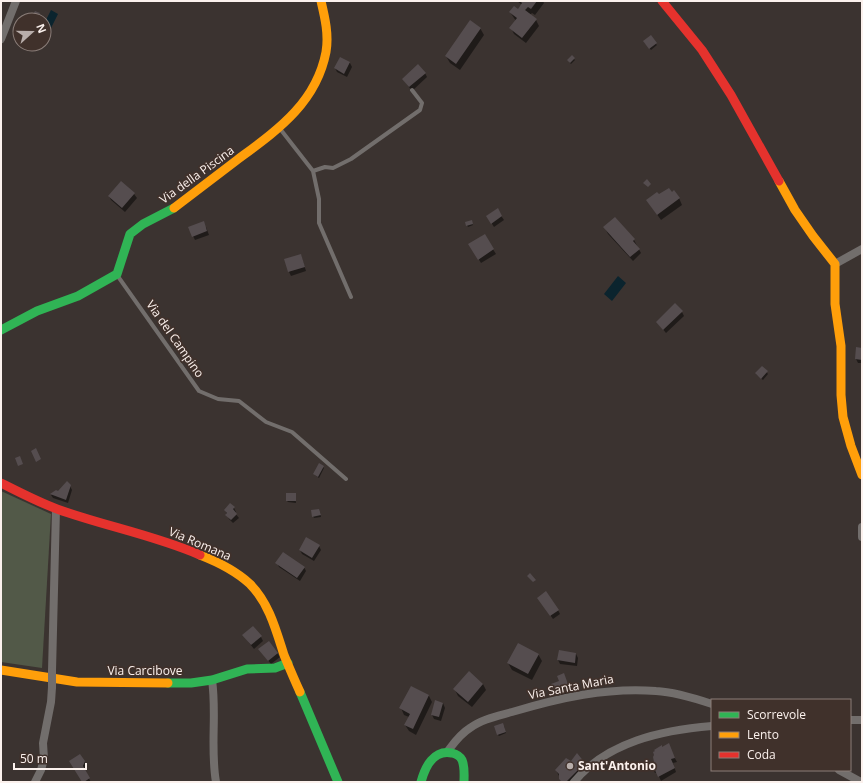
<svg xmlns="http://www.w3.org/2000/svg" width="863" height="783" font-family="'Open Sans',sans-serif">
<style>
.green{fill:#525948}
.water{fill:#0b242e}
.shadow{fill:#0007}
.building{fill:#554d4f}
.lines{fill:none;stroke-linecap:round;stroke-linejoin:round}
.lane{stroke:#726e6c;stroke-width:4}
.street{stroke:#726e6c;stroke-width:8}
.fast{stroke:#30b455;stroke-width:9}
.slow{stroke:#ff9f0a;stroke-width:9}
.jam{stroke:#e5322d;stroke-width:9}
.street-bridge{stroke:#726e6c;stroke-width:8}
.poi-dot{fill:#b8aeab;stroke:#40312b;stroke-width:1.5}
.labels{text-anchor:middle;stroke-width:3.5;stroke-linejoin:round;paint-order:stroke}
.street-label{font-size:12px;fill:#fbf1ed;stroke:#40312b}
.poi-label{font-size:12px;font-weight:bold;fill:#fbf1ed;stroke:#40312b;text-anchor:start}
</style>
<rect width="100%" height="100%" fill="#3b3330"/>
<path class="green" d="M 1,491 L 51,514 L 42,668 L 1,662 Z"/>
<path class="water" d="M 51,10 L 58,14 L 51,28 L 44,24 Z
M 618,276 L 626,283 L 612,301 L 604,294 Z"/>
<path class="shadow" d="M 517,1 L 543,1 L 544,3 L 535,15 L 532,13 L 530,15 L 536,20 L 539,26 L 526,43 L 514,34 L 511,28 L 516,21 L 510,12 L 518,10 L 522,5 Z
M 480,28 L 484,35 L 460,70 L 450,63 L 446,56 Z
M 644,42 L 656,44 L 657,45 L 651,50 Z
M 572,57 L 575,60 L 571,64 L 569,62 Z
M 340,58 L 350,63 L 352,67 L 347,77 L 337,72 L 335,68 Z
M 425,73 L 427,77 L 412,91 L 403,79 Z
M 121,182 L 134,194 L 137,198 L 125,212 L 111,200 L 109,196 Z
M 659,196 L 679,198 L 682,205 L 661,220 L 651,206 Z
M 497,210 L 504,220 L 494,227 L 487,216 Z
M 615,218 L 634,240 L 641,253 L 633,261 L 608,234 L 605,228 Z
M 471,221 L 473,225 L 468,227 L 466,223 Z
M 206,227 L 209,235 L 195,240 L 193,236 Z
M 484,235 L 496,254 L 481,263 L 470,245 Z
M 301,255 L 306,271 L 291,276 L 289,272 Z
M 682,312 L 684,316 L 666,333 L 657,322 Z
M 862,349 L 862,363 L 858,363 L 856,359 Z
M 762,367 L 768,374 L 763,380 L 756,374 Z
M 323,467 L 324,468 L 319,478 L 315,475 L 314,474 Z
M 70,486 L 72,490 L 68,503 L 53,498 L 51,495 L 56,491 L 58,492 Z
M 295,494 L 296,503 L 288,502 L 287,501 Z
M 234,508 L 236,512 L 235,513 L 239,518 L 233,523 L 229,519 L 225,510 Z
M 320,512 L 321,517 L 314,518 L 313,516 Z
M 319,546 L 321,550 L 314,561 L 302,554 L 300,550 Z
M 277,563 L 304,567 L 306,571 L 300,581 L 279,567 Z
M 541,602 L 558,610 L 560,614 L 553,619 Z
M 261,637 L 263,641 L 254,649 L 246,639 Z
M 262,653 L 277,653 L 280,657 L 271,664 Z
M 538,654 L 542,661 L 532,680 L 512,670 L 508,663 Z
M 576,654 L 578,658 L 577,666 L 560,664 L 558,660 Z
M 567,682 L 571,692 L 558,696 L 555,692 Z
M 483,684 L 486,690 L 472,707 L 458,696 L 455,690 Z
M 411,687 L 429,696 L 432,702 L 416,735 L 409,731 L 405,725 L 409,717 L 404,715 L 401,708 Z
M 443,703 L 445,708 L 441,721 L 434,719 L 432,715 Z
M 504,726 L 506,733 L 499,736 L 498,735 Z
M 670,749 L 677,762 L 673,763 L 676,772 L 661,781 L 657,772 L 655,773 L 651,765 Z
M 80,755 L 87,766 L 84,771 L 91,782 L 83,782 Z
M 572,762 L 584,763 L 589,772 L 579,782 L 562,782 L 556,770 Z"/>
<path class="building" d="M 520,1 L 537,1 L 531,9 L 528,7 L 525,10 L 537,19 L 522,38 L 509,28 L 517,18 L 509,12 L 514,6 L 518,9 L 522,3 Z
M 35,11 L 40,13 L 37,20 L 30,20 Z
M 470,20 L 481,28 L 456,64 L 445,56 Z
M 651,35 L 657,43 L 649,49 L 643,41 Z
M 572,55 L 575,58 L 570,63 L 567,60 Z
M 340,57 L 350,62 L 344,74 L 334,68 Z
M 418,64 L 426,73 L 409,87 L 402,79 Z
M 647,179 L 651,184 L 648,187 L 643,183 Z
M 121,181 L 135,193 L 122,208 L 108,196 Z
M 669,188 L 672,192 L 674,190 L 680,198 L 657,215 L 646,200 L 657,192 L 659,194 Z
M 498,208 L 502,216 L 491,224 L 486,216 Z
M 615,217 L 635,239 L 633,241 L 640,249 L 630,257 L 603,227 Z
M 472,220 L 473,224 L 466,226 L 465,222 Z
M 204,221 L 207,231 L 192,237 L 188,227 Z
M 485,234 L 494,249 L 478,260 L 468,244 Z
M 301,254 L 305,267 L 288,272 L 284,259 Z
M 675,303 L 683,311 L 663,330 L 656,322 Z
M 856,347 L 862,348 L 862,360 L 855,359 Z
M 762,366 L 768,371 L 761,379 L 755,373 Z
M 36,448 L 41,459 L 36,462 L 31,451 Z
M 20,456 L 23,464 L 18,466 L 15,458 Z
M 319,463 L 324,466 L 318,477 L 313,474 Z
M 67,481 L 71,485 L 66,500 L 50,494 L 56,490 L 58,491 Z
M 286,493 L 296,493 L 296,501 L 286,501 Z
M 230,503 L 235,507 L 233,509 L 237,514 L 231,520 L 225,515 L 227,513 L 224,510 Z
M 319,509 L 321,515 L 312,517 L 311,510 Z
M 306,537 L 320,545 L 312,558 L 299,550 Z
M 283,552 L 305,567 L 297,578 L 275,563 Z
M 530,573 L 536,580 L 533,582 L 527,576 Z
M 546,591 L 559,610 L 550,616 L 537,598 Z
M 253,626 L 262,636 L 251,645 L 242,635 Z
M 269,641 L 278,653 L 268,661 L 258,649 Z
M 518,643 L 539,654 L 528,674 L 507,663 Z
M 559,650 L 576,653 L 575,663 L 557,660 Z
M 469,671 L 483,684 L 468,702 L 453,689 Z
M 564,673 L 569,687 L 554,693 L 551,684 L 559,681 L 557,676 Z
M 411,686 L 429,695 L 413,729 L 404,725 L 410,714 L 399,708 Z
M 435,700 L 443,703 L 439,717 L 431,715 Z
M 503,723 L 506,732 L 497,735 L 494,726 Z
M 669,743 L 675,758 L 671,759 L 675,768 L 658,777 L 654,768 L 652,769 L 650,765 L 654,762 L 653,757 L 654,755 L 653,752 L 655,751 L 654,750 L 662,745 L 662,747 Z
M 577,753 L 585,763 L 567,781 L 561,781 L 559,779 L 559,774 L 555,770 L 566,758 L 571,761 Z
M 80,754 L 85,761 L 83,766 L 90,778 L 84,782 L 82,782 L 69,761 Z"/>
<g class="lines">
<path class="lane" d="M 281,130 L 313,171 L 319,199 L 319,223 L 351,297
M 313,171 L 325,167 L 333,168 L 351,159 L 420,110 L 422,103 L 412,90
M 117,275 L 199,391 L 218,399 L 239,401 L 266,422 L 292,432 L 346,479"/>
<path class="street" d="M 1,39 L 16,1
M 835,264 L 862,249
M 862,527 L 862,537
M 52,671 L 56,509
M 212,680 C 217,714 210,748 216,782
M 850,720 L 862,720
M 447,752 C 454,743 460,734 470,728 C 482,719 498,716 512,712 C 559,698 607,687 656,691 C 675,692 694,698 712,704
M 839,770 L 861,782
M 35,782 L 41,770 L 44,759 L 43,743 L 51,702 L 52,687
M 574,782 C 607,742 662,730 712,726"/>
<path class="fast" d="M 1,330 L 37,311 L 78,296 L 117,274 L 130,234 L 143,224 L 174,208
M 168,683 L 191,683 L 212,680 L 247,669 L 275,668 L 288,663
M 300,692 L 338,782
M 421,782 C 425,767 434,749 452,753 C 456,754 460,756 462,760 C 465,767 464,775 464,782"/>
<path class="slow" d="M 779,181 L 795,210 L 813,236 L 835,264 L 835,304 L 841,346 L 841,395 L 843,417 L 851,446 L 862,475
M 174,208 C 195,192 216,176 237,160 C 276,131 316,104 326,52 C 329,35 325,18 321,1
M 200,555 C 218,562 236,571 250,584 C 269,603 276,630 284,655 C 289,667 294,679 300,692
M 1,670 L 77,682 L 168,683"/>
<path class="jam" d="M 662,1 L 702,50 L 731,95 L 779,181
M 1,483 C 19,492 38,502 57,509 C 104,526 154,535 200,555"/>
<path class="street-bridge" d="M 52,687 L 52,671"/>
</g>
<circle class="poi-dot" cx="570" cy="766" r="4"/>
<g class="labels">
<g class="street-label">
<text transform="translate(197 175) rotate(-36)" y="4">Via della Piscina</text>
<text transform="translate(175 339) rotate(55)" y="4">Via del Campino</text>
<text transform="translate(200 544) rotate(23)" y="4">Via Romana</text>
<text x="145" y="675">Via Carcibove</text>
<text transform="translate(571 687) rotate(-11)" y="4">Via Santa Maria</text>
</g>
<g class="poi-label">
<text x="578" y="770">Sant'Antonio</text>
</g>
</g>
<rect width="863" height="783" fill="none" stroke="#fbf1ed" stroke-width="4"/>
<rect x="711" y="699" width="140" height="72" fill="#40312b" stroke="#8b7e79"/>
<rect x="719" y="712" width="20" height="6" fill="#30b455" stroke="#8b7e79"/>
<text x="747" y="719" font-size="12" fill="#fbf1ed">Scorrevole</text>
<rect x="719" y="732" width="20" height="6" fill="#ff9f0a" stroke="#8b7e79"/>
<text x="747" y="739" font-size="12" fill="#fbf1ed">Lento</text>
<rect x="719" y="752" width="20" height="6" fill="#e5322d" stroke="#8b7e79"/>
<text x="747" y="759" font-size="12" fill="#fbf1ed">Coda</text>
<g transform="translate(32 32) rotate(69)"><circle r="19" fill="#40312b" stroke="#8b7e79"/>
<path d="M0-3L7 15L0 10L-7 15Z" fill="#b8aeab"/>
<text y="-6" font-size="11" font-weight="bold" text-anchor="middle" fill="#fbf1ed">N</text>
</g>
<path d="M14 763v6h72v-6" fill="none" stroke="#fbf1ed" stroke-width="2"/>
<text x="20" y="763" font-size="12" fill="#fbf1ed" stroke="#40312b" stroke-width="3" paint-order="stroke">50 m</text>
</svg>
